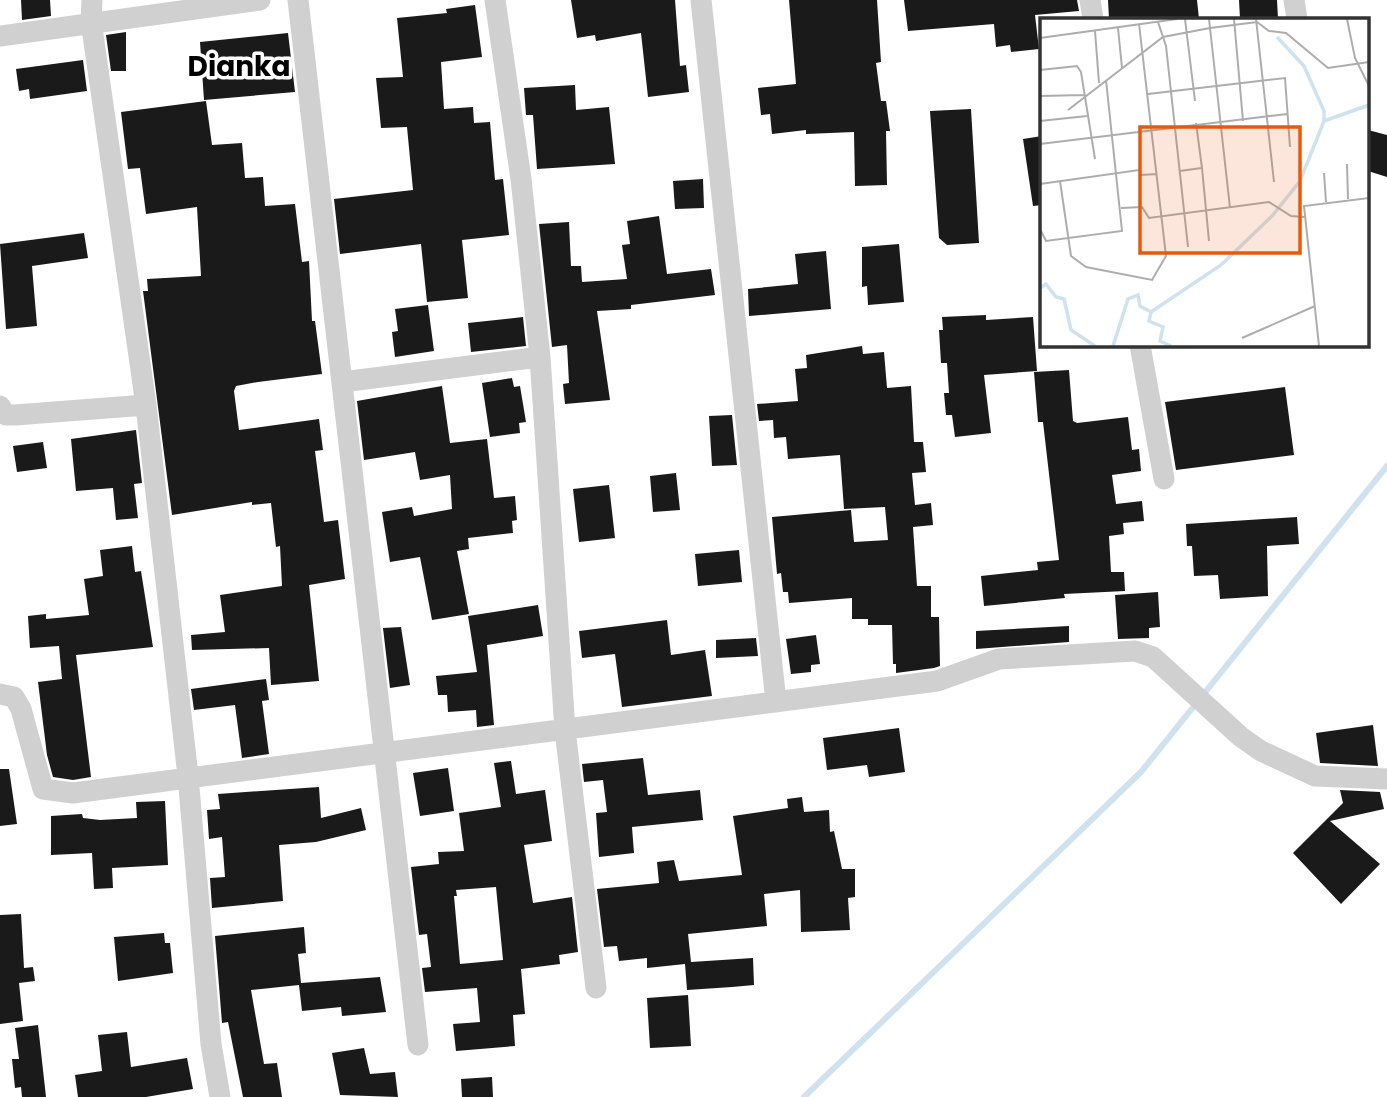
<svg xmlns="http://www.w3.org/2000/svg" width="1387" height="1097" font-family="Poppins,sans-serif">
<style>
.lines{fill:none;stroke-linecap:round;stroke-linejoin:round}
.stream{stroke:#cfe2ee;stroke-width:6}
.building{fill:#1a1a1a;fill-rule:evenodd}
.street{stroke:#d0d0d0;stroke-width:21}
.labels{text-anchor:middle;stroke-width:7;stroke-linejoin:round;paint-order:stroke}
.quarter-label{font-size:28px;font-weight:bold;fill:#000;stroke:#fff}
.inset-river{fill:none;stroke:#cfe2ee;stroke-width:3.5}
.inset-road{fill:none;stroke:#adadad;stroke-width:2}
.view{fill:#e8590c;fill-opacity:0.15;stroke:#e8590c;stroke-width:3.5}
.inset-edge{fill:none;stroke:#333;stroke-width:3.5}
</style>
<rect width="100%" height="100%" fill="#fff"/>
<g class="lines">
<path class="stream" d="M 804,1097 L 1141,772 L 1387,466"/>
</g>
<path class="building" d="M 21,0 L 50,0 L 51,16 L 22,20 Z
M 571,0 L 675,0 L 680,66 L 686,65 L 689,92 L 648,97 L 641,33 L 596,41 L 595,35 L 577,38 Z
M 789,0 L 877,0 L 881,62 L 876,63 L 881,101 L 886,101 L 890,131 L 886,131 L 887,185 L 855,186 L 854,132 L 806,134 L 806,130 L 772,134 L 770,114 L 761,115 L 758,88 L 796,84 Z
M 904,0 L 1077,0 L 1079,11 L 1035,15 L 1039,49 L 1011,52 L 1010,45 L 996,47 L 994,24 L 908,31 Z
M 1108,0 L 1197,0 L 1199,19 L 1109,19 Z
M 1239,0 L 1277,0 L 1278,19 L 1240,19 Z
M 475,5 L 482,57 L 441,62 L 444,109 L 473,107 L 474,123 L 490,122 L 495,180 L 503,179 L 509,235 L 462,240 L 468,298 L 427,302 L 421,244 L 340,254 L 334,199 L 413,190 L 407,127 L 381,128 L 376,78 L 403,77 L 397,18 L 447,13 L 446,9 Z
M 126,32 L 126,71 L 111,71 L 106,35 Z
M 288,33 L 295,92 L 204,100 L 200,42 Z
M 83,60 L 87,91 L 30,99 L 29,89 L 19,91 L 16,69 Z
M 575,85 L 576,110 L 609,107 L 615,164 L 537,169 L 533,115 L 526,115 L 524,88 Z
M 206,101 L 212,145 L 242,143 L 245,178 L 263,177 L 265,206 L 295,204 L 302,262 L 309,261 L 312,321 L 315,321 L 322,374 L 258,382 L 236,386 L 234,391 L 239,430 L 319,419 L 323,450 L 315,451 L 324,522 L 338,520 L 345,579 L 309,585 L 319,681 L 271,685 L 269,648 L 192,650 L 191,635 L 225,632 L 220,595 L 282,586 L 280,546 L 276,547 L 271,503 L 252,505 L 252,502 L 172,515 L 143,291 L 148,291 L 147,279 L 201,276 L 197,207 L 146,214 L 140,168 L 128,169 L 121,112 Z
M 971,109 L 979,243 L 947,245 L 939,238 L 930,111 Z
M 1368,130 L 1387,135 L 1387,177 L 1368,171 Z
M 1042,136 L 1042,205 L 1033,206 L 1023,139 Z
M 703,179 L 704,208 L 675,209 L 673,181 Z
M 659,216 L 667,274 L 711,269 L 715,295 L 631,305 L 631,309 L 597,311 L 610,400 L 565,404 L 563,384 L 569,383 L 567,345 L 552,347 L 539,224 L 569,222 L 571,266 L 581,266 L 582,282 L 627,279 L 622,245 L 630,244 L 627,221 Z
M 84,233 L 88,258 L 32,266 L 37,326 L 6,329 L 0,244 Z
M 899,244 L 904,302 L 868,305 L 867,286 L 862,287 L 862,247 Z
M 826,251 L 831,309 L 749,316 L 748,289 L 798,284 L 795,254 Z
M 428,305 L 434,351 L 395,357 L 392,332 L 398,331 L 395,309 Z
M 986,315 L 986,320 L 1033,317 L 1037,371 L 984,375 L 991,433 L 955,437 L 952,415 L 946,415 L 944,393 L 949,393 L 947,363 L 941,363 L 939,330 L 943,330 L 942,317 Z
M 523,317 L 526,346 L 471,352 L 468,323 Z
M 862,346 L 863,354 L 884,352 L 887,388 L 911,386 L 914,442 L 923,442 L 926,472 L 912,473 L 915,505 L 931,503 L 933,525 L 913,527 L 917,586 L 931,586 L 931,617 L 939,617 L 940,666 L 934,668 L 896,673 L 896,664 L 893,664 L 892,625 L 868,625 L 868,619 L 852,619 L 852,598 L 789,603 L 788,592 L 783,592 L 781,573 L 777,574 L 772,517 L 851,510 L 854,542 L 888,540 L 885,507 L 844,509 L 840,455 L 788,459 L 786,437 L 774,438 L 773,420 L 759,421 L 757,404 L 798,401 L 795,369 L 807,368 L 806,355 Z
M 1069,370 L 1073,421 L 1077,423 L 1128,417 L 1132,450 L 1139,449 L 1141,471 L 1112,475 L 1116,504 L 1142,501 L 1144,521 L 1123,523 L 1124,534 L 1109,536 L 1111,572 L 1124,572 L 1125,591 L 1064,594 L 1065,598 L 984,606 L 981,576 L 1038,570 L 1037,562 L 1059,560 L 1043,422 L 1038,422 L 1034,372 Z
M 512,378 L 514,387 L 520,386 L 526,422 L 519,423 L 520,433 L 490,437 L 482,383 Z
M 442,386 L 450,443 L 487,439 L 494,498 L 515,496 L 517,520 L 512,521 L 513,533 L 468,538 L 469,549 L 457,551 L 469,614 L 432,620 L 420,557 L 390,562 L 382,512 L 412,507 L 414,516 L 452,509 L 450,475 L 420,480 L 415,452 L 364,460 L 357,401 Z
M 1285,387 L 1294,455 L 1176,470 L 1165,402 Z
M 732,415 L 737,465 L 712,466 L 709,416 Z
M 136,430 L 142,483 L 134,484 L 138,518 L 116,520 L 113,488 L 76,491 L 71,439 Z
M 43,442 L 47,468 L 17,472 L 13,446 Z
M 676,473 L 680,510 L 653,512 L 650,476 Z
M 609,485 L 615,538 L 579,542 L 573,489 Z
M 1297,517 L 1299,544 L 1267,546 L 1268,596 L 1220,599 L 1218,575 L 1194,576 L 1192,546 L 1187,546 L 1186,524 Z
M 132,546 L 135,572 L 141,571 L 153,647 L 76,655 L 91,777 L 73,780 L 53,777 L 47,755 L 38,682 L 62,679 L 59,646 L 30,648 L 28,616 L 46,614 L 46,619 L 89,615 L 84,579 L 103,576 L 100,550 Z
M 739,550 L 742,582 L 698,586 L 695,554 Z
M 1158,592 L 1160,627 L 1149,628 L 1149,638 L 1118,639 L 1115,595 Z
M 538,605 L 543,636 L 487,645 L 494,725 L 477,727 L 476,710 L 448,712 L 447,695 L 438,695 L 436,676 L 477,672 L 468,616 Z
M 667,620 L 671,655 L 705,650 L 712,696 L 622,707 L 615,654 L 582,658 L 579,631 Z
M 1069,626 L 1069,642 L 976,649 L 976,631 Z
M 401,627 L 410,685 L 390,688 L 383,628 Z
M 816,635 L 820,664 L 811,665 L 811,672 L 791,674 L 786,639 Z
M 756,638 L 758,656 L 716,658 L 716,640 Z
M 266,679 L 269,700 L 262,701 L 269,754 L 242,758 L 235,705 L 194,710 L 191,689 Z
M 1373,725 L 1378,766 L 1320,763 L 1316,733 Z
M 899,728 L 905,772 L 869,777 L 867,765 L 827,770 L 823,738 Z
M 643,758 L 648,795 L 700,790 L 703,820 L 632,827 L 634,853 L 599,857 L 596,813 L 607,812 L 603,780 L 584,782 L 582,764 Z
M 511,761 L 516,794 L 545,790 L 552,841 L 524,845 L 533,903 L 572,897 L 578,952 L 559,955 L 560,964 L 521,969 L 525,1014 L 513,1015 L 515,1046 L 456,1051 L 453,1024 L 480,1022 L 477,988 L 425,992 L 422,968 L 431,967 L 427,934 L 419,935 L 411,867 L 439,864 L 438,852 L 464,851 L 459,813 L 501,807 L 494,763 ZM 496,887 L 503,960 L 460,964 L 454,896 L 457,896 L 456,890 Z
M 448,768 L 454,811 L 420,816 L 413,773 Z
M 0,769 L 9,769 L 17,824 L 0,826 Z
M 319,787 L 321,818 L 361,808 L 366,830 L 316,842 L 279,845 L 283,901 L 212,908 L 210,878 L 225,877 L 222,837 L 209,839 L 207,810 L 220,809 L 218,794 Z
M 1340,790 L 1380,792 L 1384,809 L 1330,821 L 1380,864 L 1341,904 L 1293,853 L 1343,803 Z
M 802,797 L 804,812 L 829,810 L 830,832 L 834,831 L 842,869 L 855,869 L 855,897 L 848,898 L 850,930 L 801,932 L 800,890 L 764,894 L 767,926 L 688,934 L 691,962 L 753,958 L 754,985 L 732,987 L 687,990 L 685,964 L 647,968 L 647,958 L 619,961 L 617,946 L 604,947 L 597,889 L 659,883 L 657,862 L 674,860 L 679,881 L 742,875 L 733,816 L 788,808 L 787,799 Z
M 165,801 L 168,865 L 112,868 L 113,888 L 94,889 L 92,853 L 51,855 L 51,816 L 82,814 L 83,818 L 100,820 L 137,818 L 136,802 Z
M 21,914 L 24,968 L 33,967 L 35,981 L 19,983 L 23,1021 L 0,1024 L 0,915 Z
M 304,927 L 306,953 L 298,954 L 301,983 L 380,977 L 386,1012 L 342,1016 L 341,1007 L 302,1011 L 299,985 L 251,990 L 264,1064 L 277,1063 L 282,1097 L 243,1097 L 228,1022 L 222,1023 L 215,936 Z
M 164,933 L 165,943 L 170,943 L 173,973 L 118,981 L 114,937 Z
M 688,995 L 691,1046 L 650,1048 L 647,998 Z
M 38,1025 L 46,1097 L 22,1097 L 21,1087 L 15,1088 L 12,1059 L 19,1059 L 15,1028 Z
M 127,1032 L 131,1067 L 187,1058 L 193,1089 L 146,1097 L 78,1097 L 75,1075 L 102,1071 L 98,1035 Z
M 364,1048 L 370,1074 L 395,1072 L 398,1097 L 340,1095 L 332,1053 Z
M 492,1077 L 493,1097 L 462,1097 L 461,1079 Z"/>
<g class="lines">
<path class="street" d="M 92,0 L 91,21 L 146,405 L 188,776 L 211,1044 L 220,1097
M 298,0 L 418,1045
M 495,0 L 521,179 L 540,357
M 701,0 L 776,702
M 1090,0 L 1093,19
M 1294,0 L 1297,19
M 0,36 L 260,0
M 1140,345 L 1164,479
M 342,382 L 540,357 L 565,730 L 596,988
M 0,406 L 6,415 L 15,415 L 146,405
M 0,694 L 14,697 L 21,709 L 43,789 L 73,793 L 937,681 L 999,659 L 1135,651 L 1153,657 L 1241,737 L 1261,751 L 1315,776 L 1387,779"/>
</g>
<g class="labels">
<g class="quarter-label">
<text x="239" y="76">Dianka</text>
</g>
</g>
<g transform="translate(1040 18)">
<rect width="329" height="329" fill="#fff"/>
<path class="inset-river" d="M 237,19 L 264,48 L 284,93 L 284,103M 0,270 L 6,266 L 16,279 L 24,281 L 31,312 L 55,328M 111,294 L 181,247 L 232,198 L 260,163 L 284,103 L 329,87M 73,328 L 88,281 L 98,277 L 100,288 L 111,294 L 109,303 L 123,309 L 120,323 L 131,328"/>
<path class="inset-road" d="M 145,1 L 155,83M 169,1 L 190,190M 194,1 L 203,103M 216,1 L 234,164M 307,1 L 315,40 L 329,68M 118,4 L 126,28 L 148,229M 78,10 L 82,50M 55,13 L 59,65M 0,20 L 137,1M 0,52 L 37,48 L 41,54 L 55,141M 108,76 L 245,60 L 250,129M 0,78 L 44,77M 28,92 L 123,19 L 170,10 L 217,4 L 229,13 L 246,15 L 288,50 L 329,44M 0,103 L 47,98M 156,105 L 162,150M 0,126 L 247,96M 307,146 L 308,181M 140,153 L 162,150 L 169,223M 284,155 L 286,184M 20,163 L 31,238 L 46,249 L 112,262 L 126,238 L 99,6M 0,166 L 99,152 L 101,157 L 117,156M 81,190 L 102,189 L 109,200 L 229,184 L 251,198 L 265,199M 0,211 L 6,223 L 82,213 L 66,62M 202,320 L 275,288M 279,328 L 264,188 L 329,180"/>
<path class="view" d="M 100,109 L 260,109 L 260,235 L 100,235 Z"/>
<rect width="329" height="329" class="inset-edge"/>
</g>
</svg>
